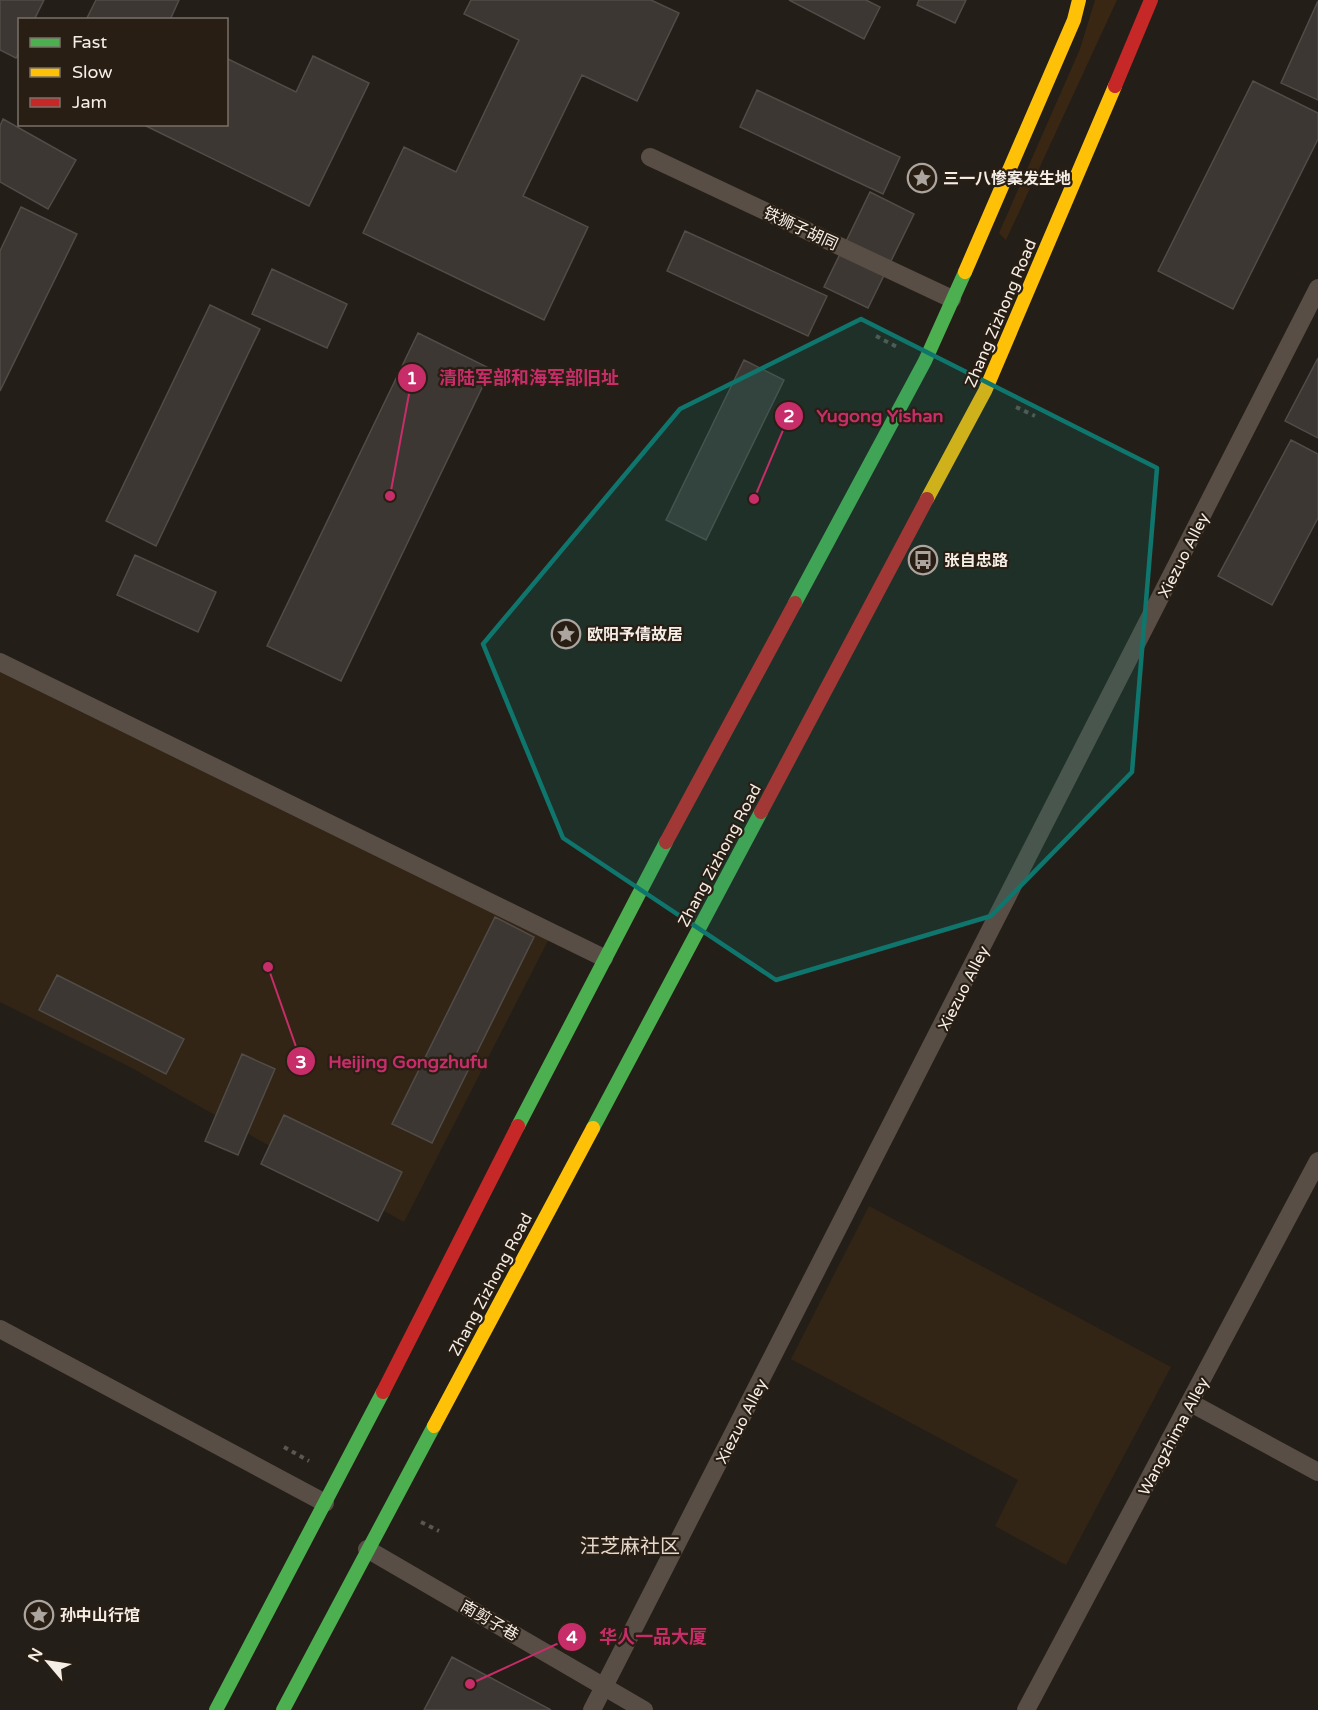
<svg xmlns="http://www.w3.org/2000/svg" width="1318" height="1710" font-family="'Varela Round','Noto Sans SC',sans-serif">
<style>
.built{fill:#322516}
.green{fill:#392713}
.building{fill:#3c3732;stroke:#514c47;stroke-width:1.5}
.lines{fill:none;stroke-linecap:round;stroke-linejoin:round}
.path{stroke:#5d564f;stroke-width:4;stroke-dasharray:4.5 4.5;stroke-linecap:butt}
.lane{stroke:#584e45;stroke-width:18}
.fast{stroke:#4caf50;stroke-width:14}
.slow{stroke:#ffc107;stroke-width:14}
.jam{stroke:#c62828;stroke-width:14}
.marked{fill:#0f766e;fill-opacity:0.2;stroke:#0f766e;stroke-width:4.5;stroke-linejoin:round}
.labels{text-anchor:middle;stroke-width:4.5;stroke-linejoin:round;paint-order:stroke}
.poi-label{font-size:16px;font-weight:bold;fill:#f5eee7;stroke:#281e14;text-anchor:start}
.street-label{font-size:16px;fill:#f5eee7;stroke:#281e14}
.quarter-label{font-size:20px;fill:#e6d8cb;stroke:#281e14}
.leader{fill:none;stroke:#c72d69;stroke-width:2}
.callout-dot{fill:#c72d69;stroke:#281e14;stroke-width:2}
.mark-label{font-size:18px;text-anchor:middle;font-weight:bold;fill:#fff}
.callout-label{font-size:18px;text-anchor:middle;font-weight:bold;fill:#c72d69;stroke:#281e14;stroke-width:4.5;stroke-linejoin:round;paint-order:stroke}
</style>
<rect width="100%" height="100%" fill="#241e18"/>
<path class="built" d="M 0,658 L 553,931 L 404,1222 L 130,1067 L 0,1002 Z
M 869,1206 L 1171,1367 L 1066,1565 L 995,1526 L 1018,1480 L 791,1359 Z"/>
<path class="green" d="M 1095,0 L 1117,0 L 1006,240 L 999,233 L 1080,49 Z"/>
<path class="building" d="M 0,0 L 44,0 L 34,20 L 20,20 L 20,51 L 16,58 L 0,50 Z
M 96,0 L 179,0 L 170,20 L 86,20 Z
M 471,0 L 651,0 L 679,13 L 637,101 L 582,75 L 523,196 L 588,227 L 544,320 L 363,233 L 404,147 L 456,172 L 519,40 L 464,14 Z
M 789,0 L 866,0 L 880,7 L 864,39 Z
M 919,0 L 966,0 L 955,23 L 917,5 Z
M 1318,1 L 1318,100 L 1281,83 Z
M 313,56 L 369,83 L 309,206 L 142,124 L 226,124 L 226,58 L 296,92 Z
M 1253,81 L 1318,113 L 1318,139 L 1233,309 L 1158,271 Z
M 757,90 L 900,157 L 883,194 L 740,127 Z
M 3,119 L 76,160 L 48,209 L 0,182 L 0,126 Z
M 870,192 L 914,214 L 868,308 L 824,287 Z
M 21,207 L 77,234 L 0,391 L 0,251 Z
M 685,231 L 827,296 L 808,336 L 667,271 Z
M 272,269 L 347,304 L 327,348 L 252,314 Z
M 210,305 L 260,329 L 156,546 L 106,521 Z
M 418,333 L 491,369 L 341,681 L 267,646 Z
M 1318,358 L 1318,438 L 1285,421 Z
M 744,360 L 784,380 L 706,540 L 666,520 Z
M 1291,440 L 1318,454 L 1318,518 L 1272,605 L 1218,576 Z
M 135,555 L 216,592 L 198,632 L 117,595 Z
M 495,917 L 534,937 L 432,1143 L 392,1124 Z
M 57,975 L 184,1039 L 166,1074 L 39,1010 Z
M 242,1054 L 275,1069 L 238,1155 L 205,1141 Z
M 284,1115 L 402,1172 L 378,1221 L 261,1164 Z
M 452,1657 L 551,1710 L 424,1710 Z"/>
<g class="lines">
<path class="path" d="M 876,336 L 897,347
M 1016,407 L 1035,416
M 284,1447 L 309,1461
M 421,1522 L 439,1531"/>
<path class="lane" d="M 650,157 L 952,299
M 0,662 L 604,958
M 0,1329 L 325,1503
M 1191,1403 L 1318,1472
M 367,1549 L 644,1710
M 592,1710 L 1318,288
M 1026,1710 L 1318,1161"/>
<path class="fast" d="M 795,603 L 925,361 L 965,272
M 518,1126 L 666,842
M 593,1128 L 761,812
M 216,1710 L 383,1392
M 283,1710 L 434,1426"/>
<path class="slow" d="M 965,272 L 1074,20 L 1079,0
M 927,499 L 985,391 L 1115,86
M 434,1426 L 593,1128"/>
<path class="jam" d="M 1115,86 L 1151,0
M 761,812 L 927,499
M 666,842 L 795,603
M 383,1392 L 518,1126"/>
</g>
<path class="marked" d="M 861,319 L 1157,468 L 1132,772 L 991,916 L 776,980 L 563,838 L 483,644 L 680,409 Z"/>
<defs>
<g id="sight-ring" transform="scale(1.5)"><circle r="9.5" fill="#281e14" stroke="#aca59f" stroke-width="1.5"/><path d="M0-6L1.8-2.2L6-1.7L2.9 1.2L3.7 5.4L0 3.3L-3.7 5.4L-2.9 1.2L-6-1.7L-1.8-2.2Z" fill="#aca59f"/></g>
<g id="bus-ring" transform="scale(1.5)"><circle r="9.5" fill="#281e14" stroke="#aca59f" stroke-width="1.5"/><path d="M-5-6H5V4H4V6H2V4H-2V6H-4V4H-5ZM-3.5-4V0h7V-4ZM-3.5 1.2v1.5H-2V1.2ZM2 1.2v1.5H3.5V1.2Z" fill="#aca59f"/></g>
</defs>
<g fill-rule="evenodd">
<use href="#sight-ring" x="922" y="178"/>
<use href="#bus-ring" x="923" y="560"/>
<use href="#sight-ring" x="566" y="634"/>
<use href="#sight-ring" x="39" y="1615"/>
</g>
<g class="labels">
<g class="poi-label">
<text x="943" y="184">三一八惨案发生地</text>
<text x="944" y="566">张自忠路</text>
<text x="587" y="640">欧阳予倩故居</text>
<text x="60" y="1621">孙中山行馆</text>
</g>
<g class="street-label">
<text transform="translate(801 228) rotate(25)" y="6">铁狮子胡同</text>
<text transform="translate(1000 313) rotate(-67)" y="6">Zhang Zizhong Road</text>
<text transform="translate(1183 555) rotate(-63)" y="6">Xiezuo Alley</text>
<text transform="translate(719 855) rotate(-62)" y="6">Zhang Zizhong Road</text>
<text transform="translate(963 988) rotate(-63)" y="6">Xiezuo Alley</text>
<text transform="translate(490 1284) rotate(-62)" y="6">Zhang Zizhong Road</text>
<text transform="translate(741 1421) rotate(-63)" y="6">Xiezuo Alley</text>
<text transform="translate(1173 1436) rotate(-62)" y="6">Wangzhima Alley</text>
<text transform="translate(490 1620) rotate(30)" y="6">南剪子巷</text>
</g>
<g class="quarter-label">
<text x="630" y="1553">汪芝麻社区</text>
</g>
</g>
<path class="leader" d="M390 496L412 378M754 499L789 416M268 967L301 1061M470 1684L572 1637"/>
<g class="callout-dot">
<circle cx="390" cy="496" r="6"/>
<circle cx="754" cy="499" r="6"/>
<circle cx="268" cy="967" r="6"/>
<circle cx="470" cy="1684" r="6"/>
<circle cx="412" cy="378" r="15"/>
<circle cx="789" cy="416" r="15"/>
<circle cx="301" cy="1061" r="15"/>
<circle cx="572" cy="1637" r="15"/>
</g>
<g class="mark-label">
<text x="412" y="384">1</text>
<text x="789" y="422">2</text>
<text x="301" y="1068">3</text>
<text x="572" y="1643">4</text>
</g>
<g class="callout-label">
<text x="529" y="384">清陆军部和海军部旧址</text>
<text x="880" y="422">Yugong Yishan</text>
<text x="408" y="1068">Heijing Gongzhufu</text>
<text x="653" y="1643">华人一品大厦</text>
</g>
<rect x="18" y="18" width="210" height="108" fill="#281e14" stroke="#7a7168" stroke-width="1.5"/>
<rect x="30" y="38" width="30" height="9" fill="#4caf50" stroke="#7a7168" stroke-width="1.5"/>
<text x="72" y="48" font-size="18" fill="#f5eee7">Fast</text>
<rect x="30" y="68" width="30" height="9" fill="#ffc107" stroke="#7a7168" stroke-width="1.5"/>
<text x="72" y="78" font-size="18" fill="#f5eee7">Slow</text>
<rect x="30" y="98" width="30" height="9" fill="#c62828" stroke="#7a7168" stroke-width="1.5"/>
<text x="72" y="108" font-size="18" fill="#f5eee7">Jam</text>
<g transform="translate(48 1662) rotate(299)" stroke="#281e14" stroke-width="4.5" paint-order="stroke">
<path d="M0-4.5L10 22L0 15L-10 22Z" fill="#f5eee7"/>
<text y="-9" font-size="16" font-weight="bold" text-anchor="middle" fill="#f5eee7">N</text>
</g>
</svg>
